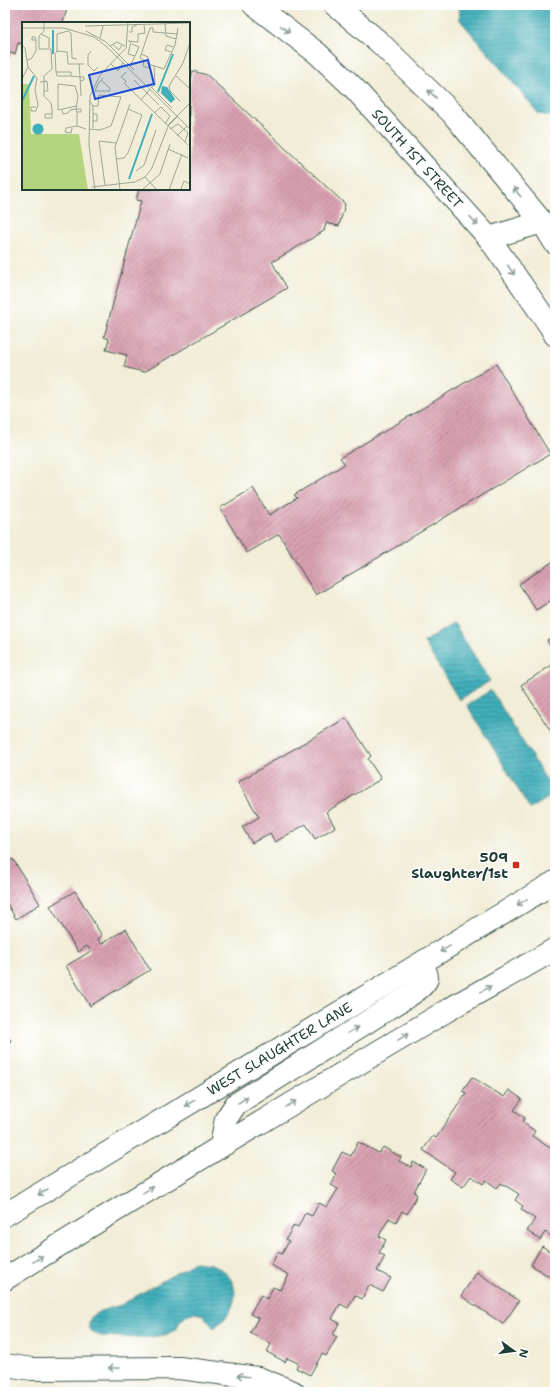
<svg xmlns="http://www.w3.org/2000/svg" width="560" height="1397" font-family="'Shantell Sans',sans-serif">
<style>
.water{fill:url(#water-rules);stroke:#2f7677}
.building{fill:url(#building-hatch)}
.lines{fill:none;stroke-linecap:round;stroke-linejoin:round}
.street-casing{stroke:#3e574c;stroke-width:24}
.secondary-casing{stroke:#3e574c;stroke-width:24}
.primary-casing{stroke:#3e574c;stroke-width:24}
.street{stroke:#fff;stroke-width:22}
.secondary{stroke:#fff;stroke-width:22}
.primary{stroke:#fff;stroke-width:22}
.oneway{stroke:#8f9e9a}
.poi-dot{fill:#c8321e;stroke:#fff;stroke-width:1.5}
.labels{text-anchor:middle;stroke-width:3;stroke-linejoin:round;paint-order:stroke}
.street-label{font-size:14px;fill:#1f3d34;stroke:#fff}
.poi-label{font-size:14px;font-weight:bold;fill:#1f3d34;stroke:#fff;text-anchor:end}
.inset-river{fill:none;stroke:#3fafba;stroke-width:2}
.inset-road{fill:none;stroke:#9da796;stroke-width:1}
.view{fill:#1d4ed8;fill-opacity:0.15;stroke:#1d4ed8;stroke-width:2}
.inset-edge{fill:none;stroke:#1f3d34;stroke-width:2}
</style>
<defs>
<pattern id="water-rules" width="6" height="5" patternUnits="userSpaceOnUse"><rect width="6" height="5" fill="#3fafba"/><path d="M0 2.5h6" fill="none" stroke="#349098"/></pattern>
<pattern id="building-hatch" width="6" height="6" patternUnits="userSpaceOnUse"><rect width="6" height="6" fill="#d9a0b1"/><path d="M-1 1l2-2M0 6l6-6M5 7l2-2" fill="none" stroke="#af8491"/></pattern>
</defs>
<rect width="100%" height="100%" fill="#fff"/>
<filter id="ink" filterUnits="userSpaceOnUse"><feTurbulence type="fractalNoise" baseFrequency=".025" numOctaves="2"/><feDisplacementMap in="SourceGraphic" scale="8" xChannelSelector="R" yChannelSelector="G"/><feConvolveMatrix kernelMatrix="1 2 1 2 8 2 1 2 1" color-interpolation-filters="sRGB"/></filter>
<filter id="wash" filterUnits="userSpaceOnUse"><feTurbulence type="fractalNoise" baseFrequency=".012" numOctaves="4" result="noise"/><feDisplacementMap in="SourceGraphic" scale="16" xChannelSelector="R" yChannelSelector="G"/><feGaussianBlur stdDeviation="0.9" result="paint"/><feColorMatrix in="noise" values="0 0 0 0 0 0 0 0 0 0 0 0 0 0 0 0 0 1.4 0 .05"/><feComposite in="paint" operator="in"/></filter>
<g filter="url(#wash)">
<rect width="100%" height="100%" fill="#f1edd7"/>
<path class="water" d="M 459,5 L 555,5 L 555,117 L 539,114 L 460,20 Z
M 454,623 L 490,681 L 459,700 L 424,642 Z
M 491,690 L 555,794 L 530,809 L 467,705 Z
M 195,1262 C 200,1263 206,1263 211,1264 C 236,1274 242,1296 226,1317 C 223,1321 218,1324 214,1328 L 203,1315 L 196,1313 L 189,1314 L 181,1320 L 175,1330 L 165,1335 L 141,1338 L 101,1336 L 93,1333 L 89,1328 L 89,1322 L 92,1316 L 100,1311 L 121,1305 Z"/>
<g id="blocks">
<path class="building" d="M 5,5 L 68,5 L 63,23 L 23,23 L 23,44 L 18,43 L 15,54 L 10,53 L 9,59 L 5,58 Z
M 193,71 L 207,75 L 345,204 L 339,226 L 326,223 L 324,231 L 272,262 L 287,288 L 144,372 L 124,367 L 127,355 L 106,350 L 109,339 L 104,337 L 141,201 L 136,200 L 139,189 L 189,189 L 189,87 Z
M 496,364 L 550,454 L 316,595 L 279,534 L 247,553 L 220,508 L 253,488 L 269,515 L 297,498 L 294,495 L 345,464 L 340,458 Z
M 555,560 L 555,598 L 536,610 L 519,584 Z
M 555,635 L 555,652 L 547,640 Z
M 555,663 L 555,738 L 521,685 Z
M 346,718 L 371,756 L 368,759 L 381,779 L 326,812 L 335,827 L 315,839 L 306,824 L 275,842 L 270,833 L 252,843 L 242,827 L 259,817 L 238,782 Z
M 13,859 L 40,904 L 16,919 L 5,900 L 5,864 Z
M 75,891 L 102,936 L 98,939 L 101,944 L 126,929 L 150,970 L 90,1006 L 66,966 L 91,951 L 87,946 L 78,952 L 50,906 Z
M 5,1031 L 11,1041 L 5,1044 Z
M 472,1077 L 504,1097 L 509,1090 L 522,1099 L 514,1110 L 525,1118 L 522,1122 L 535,1131 L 532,1136 L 550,1148 L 555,1140 L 555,1239 L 545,1232 L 540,1240 L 527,1231 L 535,1219 L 521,1209 L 523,1206 L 515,1200 L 519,1194 L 501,1183 L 497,1188 L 486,1180 L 483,1184 L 471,1176 L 463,1187 L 450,1179 L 455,1172 L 423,1150 L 433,1136 L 436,1138 L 466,1093 L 462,1091 Z
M 358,1142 L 379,1153 L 383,1147 L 401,1157 L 399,1161 L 411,1167 L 413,1162 L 426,1169 L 414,1192 L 417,1195 L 407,1214 L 402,1211 L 396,1222 L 389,1218 L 379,1236 L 386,1240 L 379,1253 L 385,1256 L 377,1271 L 391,1278 L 383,1292 L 369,1285 L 362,1299 L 355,1295 L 348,1308 L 340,1304 L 332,1319 L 339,1323 L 333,1335 L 337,1337 L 326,1356 L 322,1354 L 310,1375 L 296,1368 L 298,1363 L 287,1358 L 285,1362 L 267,1352 L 271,1344 L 250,1333 L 258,1318 L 250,1314 L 261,1295 L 267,1299 L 273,1287 L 280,1290 L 289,1275 L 271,1265 L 278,1252 L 282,1254 L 289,1241 L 286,1239 L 294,1225 L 298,1227 L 305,1213 L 312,1216 L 319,1203 L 327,1207 L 338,1189 L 331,1185 L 337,1174 L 332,1171 L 342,1152 L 351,1156 Z
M 542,1246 L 555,1255 L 555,1280 L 531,1265 Z
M 477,1272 L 519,1301 L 503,1324 L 461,1296 Z"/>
</g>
</g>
<g filter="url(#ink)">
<use href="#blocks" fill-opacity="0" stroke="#3e574c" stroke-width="1"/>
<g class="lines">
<g class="street-casing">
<path id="street" d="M 5,1365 L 32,1369 L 179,1368 L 258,1378 L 293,1392"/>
</g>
<g class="secondary-casing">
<g id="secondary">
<path id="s1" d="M 254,5 L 317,53 L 354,88 L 489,238 L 550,326 L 555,335"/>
<path d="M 335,5 L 379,42 L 452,113 L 542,222 L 555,243"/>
<path d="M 489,238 L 542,222"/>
</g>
</g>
<g class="primary-casing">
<g id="primary">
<path d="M 221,1145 L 226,1119 L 236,1104 L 402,1000 C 409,996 426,986 427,978 C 427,974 424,967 422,963"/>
<path id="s2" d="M 5,1215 L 555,882"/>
<path d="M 5,1279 C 150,1188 296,1101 443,1013 C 480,991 518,971 555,949"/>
</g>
</g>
<use href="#street" class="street"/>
<use href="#secondary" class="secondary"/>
<use href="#primary" class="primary"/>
</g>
<defs><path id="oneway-shaft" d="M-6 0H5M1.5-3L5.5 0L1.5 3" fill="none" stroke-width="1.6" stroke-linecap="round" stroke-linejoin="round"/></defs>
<g class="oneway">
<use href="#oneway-shaft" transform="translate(285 29) rotate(38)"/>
<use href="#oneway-shaft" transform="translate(432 94) rotate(-136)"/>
<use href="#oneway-shaft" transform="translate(517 192) rotate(-129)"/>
<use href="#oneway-shaft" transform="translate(474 221) rotate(48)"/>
<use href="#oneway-shaft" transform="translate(511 270) rotate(55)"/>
<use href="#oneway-shaft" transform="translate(522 902) rotate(149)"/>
<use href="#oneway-shaft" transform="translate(445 949) rotate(149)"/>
<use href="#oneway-shaft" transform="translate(486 989) rotate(-29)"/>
<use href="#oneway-shaft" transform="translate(353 1030) rotate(-31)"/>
<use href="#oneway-shaft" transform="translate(403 1037) rotate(-31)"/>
<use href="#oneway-shaft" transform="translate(243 1100) rotate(-32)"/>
<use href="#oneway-shaft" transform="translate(190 1103) rotate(149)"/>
<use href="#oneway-shaft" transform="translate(291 1104) rotate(-31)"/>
<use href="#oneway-shaft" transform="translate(148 1190) rotate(-31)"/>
<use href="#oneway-shaft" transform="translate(43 1192) rotate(149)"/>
<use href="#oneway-shaft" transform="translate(38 1259) rotate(-32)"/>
<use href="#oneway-shaft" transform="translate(114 1368) rotate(180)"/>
<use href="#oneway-shaft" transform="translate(243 1376) rotate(-173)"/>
</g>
</g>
<rect class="poi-dot" x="512" y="861" width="8" height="8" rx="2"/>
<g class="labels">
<g class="street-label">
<text dy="5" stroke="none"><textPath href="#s1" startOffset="225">SOUTH 1ST STREET</textPath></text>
<text dy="5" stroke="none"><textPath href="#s2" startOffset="321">WEST SLAUGHTER LANE</textPath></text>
</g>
<g class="poi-label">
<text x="508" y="862">509<tspan x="508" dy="16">Slaughter/1st</tspan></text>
</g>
</g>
<g transform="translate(22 22)">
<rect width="168" height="168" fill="#f1edd7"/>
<path d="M 0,62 L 7,62 L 9,112 L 57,112 L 66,168 L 0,168 Z" fill="#b4d57d"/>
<path d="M 140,64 L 145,65 L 153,77 L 149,81 L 139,71 ZM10.5 107a5.5 5.5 0 1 1 11 0a5.5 5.5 0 1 1-11 0Z" fill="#3fafba"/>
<path class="inset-river" d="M 31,32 L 31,8M 136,70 L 151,32M 0,79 L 12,54M 107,157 L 130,92"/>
<path class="inset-road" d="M 22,0 L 22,9 L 17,14 L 17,27 L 29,27 L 30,47 L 22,54 L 22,74 L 29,81 L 30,88 L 30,96 L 23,96 L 23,92 L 30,92M 143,2 L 144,14 L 154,17M 63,4 L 168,1M 0,6 L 42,6 L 72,15 L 85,25 L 168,107M 46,9 L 49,11 L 50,36 L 55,37M 64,9 L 84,20 L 112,48M 107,10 L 110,10 L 110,5 L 115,3M 131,10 L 156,12M 19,12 L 27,16 L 27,26M 78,16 L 81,4M 106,19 L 116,20 L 116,12 L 123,11 L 122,3M 90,22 L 97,28 L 100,23M 110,22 L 117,25 L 113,34M 0,23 L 3,26 L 6,45 L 15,56 L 13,68 L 16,83 L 14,89 L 9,89 L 9,85 L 14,85M 88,24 L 95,20 L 103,24M 35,29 L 35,12 L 46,9M 69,29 L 66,33 L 66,43 L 72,49 L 76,45M 149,30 L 143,28 L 145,23 L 151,25M 119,32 L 126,35 L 126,42 L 142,47 L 153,23 L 156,6M 5,38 L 9,37 L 14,29 L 14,18 L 13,15 L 10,15 L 10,18 L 14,18M 89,42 L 96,49 L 101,41M 127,42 L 126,46 L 121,44 L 122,38 L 118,36 L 128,6 L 131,6 L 131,10M 108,44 L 113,34 L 106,32 L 109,20M 34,50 L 33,32 L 35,29 L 45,30 L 46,42 L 57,42M 153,53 L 168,67M 49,54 L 35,54 L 34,50 L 49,50 L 49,54 L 58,55 L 59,74M 0,57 L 6,45M 79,58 L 88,66 L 88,69 L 73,69 L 76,62 L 81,56M 112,58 L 125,71 L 128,67M 58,59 L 62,58 L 62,55 L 58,55 L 57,42 L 62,42M 18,60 L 25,59 L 26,69 L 22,69M 102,62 L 104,59 L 99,55 L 104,50M 103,62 L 166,123M 126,62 L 150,86M 130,65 L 133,63 L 132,44M 67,78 L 71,84 L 71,106M 119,78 L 125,71 L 137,83M 158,79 L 148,69 L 147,64 L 161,41 L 168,21M 54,87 L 56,74 L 53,64 L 36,62 L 36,88 L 54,84M 40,88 L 41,92 L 46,91 L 48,88 L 54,87M 55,90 L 54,87 L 59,87 L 59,90 L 55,90 L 55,104M 132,91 L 139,85 L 148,94 L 143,102M 71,99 L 75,99 L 75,92 L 71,92M 146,104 L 155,95M 50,106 L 49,111 L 43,110 L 44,106 L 55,104 L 64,107M 67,107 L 78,108 L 89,104 L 99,75 L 77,73 L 76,84 L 71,84M 148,107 L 156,102 L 166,111 L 163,120M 155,114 L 165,104M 146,127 L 166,136M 94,137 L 102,136 L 106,131 L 120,93 L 106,87M 114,149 L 122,143 L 134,108M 123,155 L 135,168M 83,163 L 77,119 L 94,121M 70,165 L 113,160 L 123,155 L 130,146 L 147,102 L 168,81M 159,167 L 162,159 L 168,162M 73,168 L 67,123 L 68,74 L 78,53 L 104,26 L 106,0M 98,168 L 93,125 L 108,82M 120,168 L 138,152 L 148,122M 147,168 L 160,132"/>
<path class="view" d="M 126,38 L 132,62 L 73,77 L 67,53 Z"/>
<rect width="168" height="168" class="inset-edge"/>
</g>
<rect width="560" height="1397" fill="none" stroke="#fff" stroke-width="20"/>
<g transform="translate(514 1351) rotate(104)" stroke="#ffffff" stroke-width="3" paint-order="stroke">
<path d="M0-3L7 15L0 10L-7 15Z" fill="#1f3d34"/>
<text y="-6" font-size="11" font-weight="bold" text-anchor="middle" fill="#1f3d34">N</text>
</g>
</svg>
